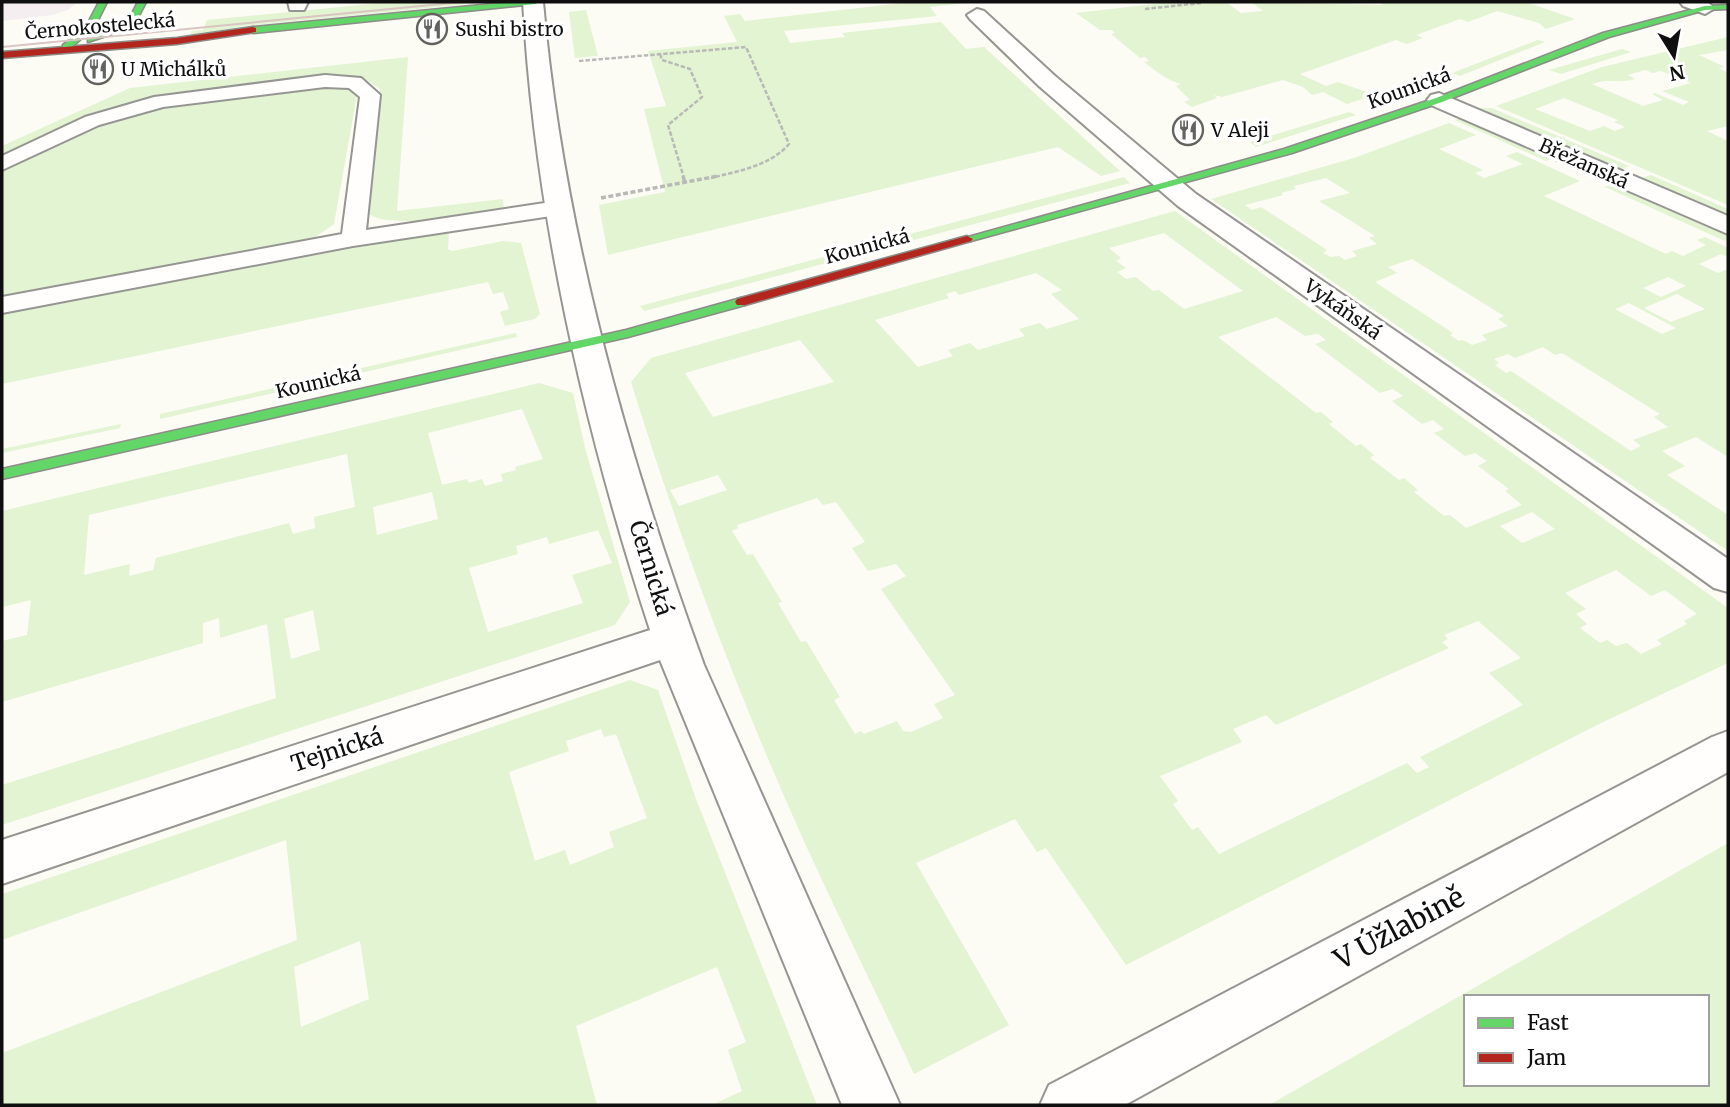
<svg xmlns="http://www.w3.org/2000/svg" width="1730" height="1107" font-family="Merriweather,serif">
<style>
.industrial{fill:#f4eef1}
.green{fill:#e2f4d2;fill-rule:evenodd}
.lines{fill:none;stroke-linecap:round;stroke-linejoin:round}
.lane-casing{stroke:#969592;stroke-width:4}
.street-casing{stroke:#969592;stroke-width:4}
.fast-casing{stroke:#8c8c89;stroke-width:3}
.jam-casing{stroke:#8c8c89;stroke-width:3}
.path-far1{stroke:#b9b9b8;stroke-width:2.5;stroke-dasharray:4.5 2;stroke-linecap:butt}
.path{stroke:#b9b9b8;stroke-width:3.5;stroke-dasharray:5 2.5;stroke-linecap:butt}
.lane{fill:#fffefd;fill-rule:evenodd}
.street{fill:#fffefd;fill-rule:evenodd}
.fast{fill:#63d668;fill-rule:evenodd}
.jam{fill:#b3261e;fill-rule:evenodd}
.tram{stroke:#dac5c3;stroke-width:2}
.labels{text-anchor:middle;stroke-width:7;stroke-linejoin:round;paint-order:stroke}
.far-street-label{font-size:19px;fill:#0f0f0f;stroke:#fff}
.far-poi-label{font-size:19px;fill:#0f0f0f;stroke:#fff;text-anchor:start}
.street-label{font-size:23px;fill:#0f0f0f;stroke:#fff}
.near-street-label{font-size:28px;fill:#0f0f0f;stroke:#fff}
</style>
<rect width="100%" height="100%" fill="#fcfbf4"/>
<path class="industrial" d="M 2,2 L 77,2 L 68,10 L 52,15 L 2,21 Z"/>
<path class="green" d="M 391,2 L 489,2 L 244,26 L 190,36 L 192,31 L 203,30 L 207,20 Z
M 912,2 L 966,3 L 930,7 L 937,16 L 784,31 L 790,43 L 845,37 L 842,33 L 941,22 L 966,49 L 984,47 L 1120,171 L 1101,176 L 1058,147 L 608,255 L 599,205 L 665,192 L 644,109 L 666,106 L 648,51 L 737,42 L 724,16 L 740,14 L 745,21 Z
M 1172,2 L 1226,2 L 1241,13 L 1263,11 L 1251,2 L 1382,5 L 1382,2 L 1526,2 L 1575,19 L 1546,29 L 1539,23 L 1497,11 L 1468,22 L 1460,19 L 1416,35 L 1423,38 L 1407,44 L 1396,40 L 1300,74 L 1326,86 L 1338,82 L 1375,95 L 1347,104 L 1323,92 L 1312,95 L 1303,87 L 1283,80 L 1222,97 L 1214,95 L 1217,98 L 1192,107 L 1184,102 L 1190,100 L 1176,86 L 1181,84 C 1168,81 1156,71 1144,62 L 1149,61 L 1145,57 L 1140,58 L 1111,34 L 1115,33 L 1112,30 L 1100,30 L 1076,13 Z
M 586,10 L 598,56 L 575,58 L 569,12 Z
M 1728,37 L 1728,50 L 1699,55 L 1725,67 L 1719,68 L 1728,73 L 1728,126 L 1707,131 L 1728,141 L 1728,205 L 1496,106 L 1602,67 ZM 1645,70 L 1653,73 L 1661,71 L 1691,83 L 1662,91 L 1689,102 L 1683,105 L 1655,93 L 1652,94 L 1663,100 L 1643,106 L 1592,84 C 1609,78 1619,84 1635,79 L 1628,75 ZM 1564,98 L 1618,120 L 1614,122 L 1625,127 L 1615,131 L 1604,126 L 1590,131 L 1535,109 Z
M 1538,40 L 1545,42 L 1460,76 L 1452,73 Z
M 1622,49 L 1631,52 L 1561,74 L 1549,70 Z
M 408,57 L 397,211 L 503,199 L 504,210 C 481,213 369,235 365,207 C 360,183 376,116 380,89 L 370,82 L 350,77 L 190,93 L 82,121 L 2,158 L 2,146 L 130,88 Z
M 325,85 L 344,87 L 357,95 L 334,224 L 314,238 L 289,245 L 2,299 L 2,172 L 89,129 L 152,108 Z
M 1479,108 L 1492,108 L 1629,166 L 1618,170 Z
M 1349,112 L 1356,115 L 1256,147 L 1250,142 Z
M 1464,117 L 1549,154 L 1551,159 L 1546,161 L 1455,120 Z
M 1449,123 L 1476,135 L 1439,149 L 1483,170 L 1475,173 L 1484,178 L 1523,164 L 1506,156 L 1517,152 L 1580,181 L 1544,196 L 1666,254 L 1672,251 L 1683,256 L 1706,245 L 1697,240 L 1705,237 L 1728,248 L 1728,257 L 1721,254 L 1699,264 L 1718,273 L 1728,269 L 1728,457 L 1696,437 L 1662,451 L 1685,466 L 1667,475 L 1728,515 L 1728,551 L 1211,199 L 1354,158 ZM 1326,178 L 1350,193 L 1319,201 L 1375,236 L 1369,238 L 1377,244 L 1352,251 L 1357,256 L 1345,260 L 1339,256 L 1331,257 L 1323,253 L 1327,250 L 1261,207 L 1252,210 L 1245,205 L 1283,195 L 1281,193 L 1296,189 L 1294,186 ZM 1412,259 L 1504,316 L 1498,319 L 1508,326 L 1482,335 L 1487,340 L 1472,345 L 1463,340 L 1459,341 L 1450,335 L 1453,333 L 1375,282 L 1397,273 L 1388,267 ZM 1668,277 L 1686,286 L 1661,297 L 1643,288 ZM 1677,294 L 1705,309 L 1671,322 L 1644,308 ZM 1629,303 L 1676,328 L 1662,334 L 1615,309 ZM 1543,347 L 1555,355 L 1562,353 L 1660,414 L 1654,417 L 1668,427 L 1633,440 L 1641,446 L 1631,451 L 1511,371 L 1506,373 L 1495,365 L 1499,363 L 1494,359 L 1508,354 L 1515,358 Z
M 1651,175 L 1728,209 L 1728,217 L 1639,179 Z
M 1124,177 L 1130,183 L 644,311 L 640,306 Z
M 1615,183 L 1728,234 L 1728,239 L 1725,241 L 1605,187 Z
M 1175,211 L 1728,608 L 1728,663 L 1599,724 L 1126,965 L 1046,848 L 1037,852 L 1015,819 L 916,863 L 1009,1025 L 914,1074 C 878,996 839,918 803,839 C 736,690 679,537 631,382 L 651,358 ZM 1164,233 L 1243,291 L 1184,309 L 1159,290 L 1153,291 L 1136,277 L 1126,279 L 1117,272 L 1126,268 L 1116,261 L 1121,258 L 1109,248 ZM 1036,273 L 1062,290 L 1051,294 L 1079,319 L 1047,329 L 1040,323 L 1019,329 L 1025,336 L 978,350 L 970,343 L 948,350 L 953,356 L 918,367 L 875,320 L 949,298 L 946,294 L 955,291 L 959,295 ZM 1276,317 L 1305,336 L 1318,334 L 1326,340 L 1315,344 L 1380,393 L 1393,389 L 1403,396 L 1392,401 L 1422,424 L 1433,420 L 1444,429 L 1434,433 L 1465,456 L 1475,453 L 1487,461 L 1478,466 L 1509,489 L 1505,491 L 1522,505 L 1466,528 L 1450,515 L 1444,516 L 1414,492 L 1418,490 L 1404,478 L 1399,480 L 1370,458 L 1374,455 L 1361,444 L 1356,446 L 1329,424 L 1333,422 L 1321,412 L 1316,413 L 1218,337 ZM 800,340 L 834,382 L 713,417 L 685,373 ZM 718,475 L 727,490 L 679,506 L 670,490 ZM 817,498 L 823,505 L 836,502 L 865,542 L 852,548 L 868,571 L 896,564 L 906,576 L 881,589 L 955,695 L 934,704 L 943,718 L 911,732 L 903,731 L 897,721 L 864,734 L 861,731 L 855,734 L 834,700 L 840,697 L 806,641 L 801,642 L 778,603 L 782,602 L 753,554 L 747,555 L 732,531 L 738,528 L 737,525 ZM 1532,512 L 1555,529 L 1522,543 L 1500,526 ZM 1616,570 L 1651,596 L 1665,590 L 1697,614 L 1684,621 L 1687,624 L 1657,640 L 1662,644 L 1641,654 L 1627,643 L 1616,646 L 1607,640 L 1600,643 L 1580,628 L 1587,624 L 1576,614 L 1586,609 L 1565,593 ZM 1478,621 L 1521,658 L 1489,673 L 1523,705 L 1420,757 L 1429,767 L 1417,773 L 1407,763 L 1219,854 L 1198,827 L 1192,830 L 1173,804 L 1178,801 L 1160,776 L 1242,742 L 1233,729 L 1266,715 L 1276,725 L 1449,648 L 1442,642 L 1448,639 L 1444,635 Z
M 449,231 L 448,249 L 452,251 L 503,241 L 521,243 L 540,314 L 535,319 L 505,326 L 500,312 L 509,309 L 503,292 L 493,294 L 488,282 L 2,384 L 2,312 Z
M 516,333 L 517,337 L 160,419 L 160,414 Z
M 539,383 L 573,393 L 585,448 L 630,602 L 615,625 L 2,825 L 2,785 L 276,698 L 267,624 L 220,638 L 219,618 L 203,623 L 203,643 L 2,702 L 2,641 L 27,635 L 31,600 L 2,607 L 2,511 ZM 522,409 L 543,459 L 515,467 L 516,470 L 501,474 L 503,481 L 485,486 L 482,479 L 469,483 L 467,479 L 442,485 L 428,433 ZM 347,454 L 355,507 L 314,517 L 315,528 L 293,534 L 289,523 L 156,558 L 153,570 L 129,576 L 130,564 L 84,575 L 89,515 ZM 432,492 L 438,519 L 377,535 L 373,507 ZM 598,530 L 612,563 L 572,575 L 583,603 L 488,632 L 469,568 L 518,554 L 516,546 L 547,537 L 549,544 ZM 313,610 L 320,650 L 291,659 L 284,619 Z
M 121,424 L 120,428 L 2,453 L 2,449 Z
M 630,680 L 658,690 L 696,799 L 817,1105 L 712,1105 L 742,1091 L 728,1050 L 746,1042 L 717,967 L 576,1026 L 597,1105 L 2,1105 L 2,1053 L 297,940 L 286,840 L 2,940 L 2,894 ZM 601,729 L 604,737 L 616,734 L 647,818 L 609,832 L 614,847 L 570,865 L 565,850 L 535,861 L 509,772 L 569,751 L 566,741 ZM 360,941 L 369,999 L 301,1027 L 294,967 Z
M 1728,843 L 1728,1105 L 1269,1105 ZM 1466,997 L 1707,997 L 1707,1084 L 1466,1084 Z"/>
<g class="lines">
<g class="lane-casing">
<path id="lane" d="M 325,75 L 361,78 L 380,95 L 366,230 L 558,201 L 566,203 L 570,208 L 566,213 L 558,215 L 353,246 L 2,313 L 2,297 L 342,234 L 360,97 L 349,88 L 325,87 L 163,107 L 99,125 L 2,170 L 2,156 L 85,117 L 154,97 Z"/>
</g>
<g class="street-casing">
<path id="street" d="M 288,2 L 308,2 L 304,10 L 290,10 Z
M 523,2 L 543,2 C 563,229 626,451 704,665 L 900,1105 L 842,1105 L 660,660 L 2,884 L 2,840 L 650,630 C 584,428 535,215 523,2 Z
M 1680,2 L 1707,2 L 1715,8 L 1705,14 L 1683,6 Z
M 977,9 L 984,11 L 1055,76 L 1196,194 L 1728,559 L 1728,592 L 1714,588 L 1178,206 L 1039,86 L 970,19 L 967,15 Z
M 1439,93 L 1728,216 L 1728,234 L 1431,105 L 1427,100 L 1431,95 Z
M 1728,731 L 1728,772 L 1125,1105 L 1040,1105 L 1049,1085 L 1712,737 Z"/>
</g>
<g class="fast-casing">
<path id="fast" d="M 99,2 L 107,2 L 94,28 L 69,49 L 63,49 L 63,45 L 87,25 Z
M 138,2 L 146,2 L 133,27 L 88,42 L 88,38 L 127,23 Z
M 513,2 L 539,2 L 535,4 L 253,33 L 249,30 L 253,27 Z
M 1728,5 L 1728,9 L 1705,10 L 1609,37 L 1442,102 L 1292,153 L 971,241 L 961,239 L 1284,149 L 1436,98 L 1603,33 L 1705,6 Z
M 741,298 L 747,302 L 745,305 L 628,337 L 2,479 L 2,469 L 626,330 Z"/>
</g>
<g class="jam-casing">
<path id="jam" d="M 253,27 L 256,28 L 256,32 L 177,44 L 2,58 L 2,52 L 177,38 Z
M 967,236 L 973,239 L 971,241 L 745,305 L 737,305 L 735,302 L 737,299 Z"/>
</g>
<path class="path-far1" d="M 1145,9 L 1201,3
M 660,54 L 662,60 L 690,69 L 702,97 L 668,125 L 684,178
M 579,61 L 746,47 L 789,144 C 770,166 738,171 711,178"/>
<path class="path" d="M 683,176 L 685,183
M 601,198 L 718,176"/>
<use href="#lane" class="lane"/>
<use href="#street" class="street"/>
<use href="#fast" class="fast"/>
<use href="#jam" class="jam"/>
<path class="tram" d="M 2,47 L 462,2"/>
</g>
<defs>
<g id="restaurant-ring" transform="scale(1.575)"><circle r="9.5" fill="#fff" stroke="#62625f" stroke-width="1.5"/><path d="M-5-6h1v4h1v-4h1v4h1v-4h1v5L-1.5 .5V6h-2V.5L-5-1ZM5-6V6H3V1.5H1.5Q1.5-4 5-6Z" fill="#62625f"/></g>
</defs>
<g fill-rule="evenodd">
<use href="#restaurant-ring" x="432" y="29"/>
<use href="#restaurant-ring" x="98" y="69"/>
<use href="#restaurant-ring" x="1188" y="130"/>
</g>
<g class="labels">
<g class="far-street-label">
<text transform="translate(100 26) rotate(-5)" y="7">Černokostelecká</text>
<text transform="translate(1409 88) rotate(-20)" y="7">Kounická</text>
<text transform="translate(1584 163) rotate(24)" y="7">Břežanská</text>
<text transform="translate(867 246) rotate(-15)" y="7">Kounická</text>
<text transform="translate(1343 309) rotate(35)" y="7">Vykáňská</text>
<text transform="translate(318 382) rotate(-13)" y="7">Kounická</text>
</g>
<g class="far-poi-label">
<text x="455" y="36">Sushi bistro</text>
<text x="121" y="76">U Michálků</text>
<text x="1211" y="137">V Aleji</text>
</g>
<g class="street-label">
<text transform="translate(651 568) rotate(73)" y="8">Černická</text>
<text transform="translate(337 750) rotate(-18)" y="8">Tejnická</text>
</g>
<g class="near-street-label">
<text transform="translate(1399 928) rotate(-28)" y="10">V Úžlabině</text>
</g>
</g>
<rect width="1730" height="1107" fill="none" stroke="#0f0f0f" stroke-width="7"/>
<rect x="1464" y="995" width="245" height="91" fill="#ffffff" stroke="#9f9f9f" stroke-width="2"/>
<rect x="1478" y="1018" width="35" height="10" fill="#63d668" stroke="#9f9f9f" stroke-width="2"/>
<text x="1527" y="1030" font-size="21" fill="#0f0f0f">Fast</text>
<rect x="1478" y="1053" width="35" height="10" fill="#b3261e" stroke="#9f9f9f" stroke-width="2"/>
<text x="1527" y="1065" font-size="21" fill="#0f0f0f">Jam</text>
<g transform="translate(1674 56) rotate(169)" stroke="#ffffff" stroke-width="5" paint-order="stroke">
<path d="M0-5L12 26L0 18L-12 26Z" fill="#0f0f0f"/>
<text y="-10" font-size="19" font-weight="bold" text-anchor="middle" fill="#0f0f0f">N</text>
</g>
</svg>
